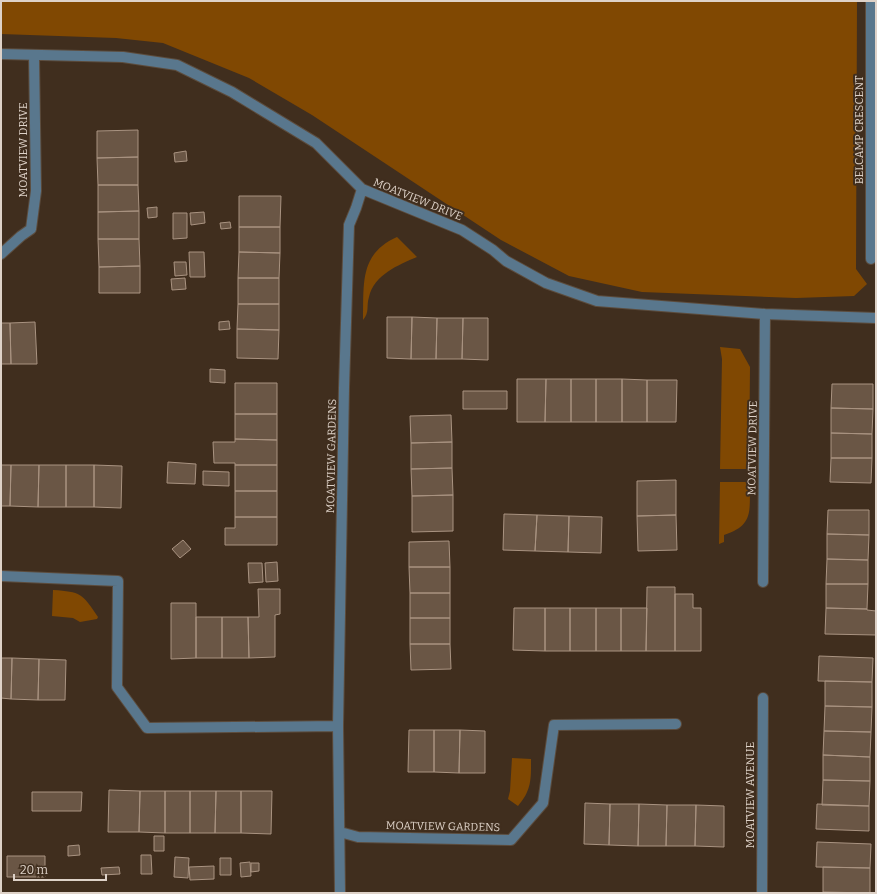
<svg xmlns="http://www.w3.org/2000/svg" width="877" height="894" font-family="Bitter,serif">
<style>
.green{fill:#804802}
.building{fill:#6a5645;stroke:#a99381}
.lines{fill:none;stroke-linecap:round;stroke-linejoin:round}
.minor-casing{stroke:#5c4c3d;stroke-width:12}
.minor{stroke:#59778d;stroke-width:10}
.labels{text-anchor:middle;stroke-width:4;stroke-linejoin:round;paint-order:stroke}
.street-label{font-size:11px;fill:#ded2c8;stroke:#402e1e}
</style>
<rect width="100%" height="100%" fill="#402e1e"/>
<path class="green" d="M 1,1 L 857,1 L 856,269 L 867,284 L 854,296 L 796,298 L 642,292 L 569,276 L 501,240 L 312,115 L 249,78 L 163,43 L 116,38 L 1,34 Z
M 397,237 L 417,257 C 398,265 374,275 369,297 C 366,306 370,312 363,320 C 364,284 359,254 397,237 Z
M 720,347 L 740,349 L 750,367 L 749,469 L 720,469 L 722,359 Z
M 720,482 L 750,482 C 749,510 755,525 724,535 L 724,542 L 719,544 Z
M 53,590 C 81,592 82,593 98,617 L 97,619 L 80,622 L 73,618 L 52,616 Z
M 512,758 L 531,759 C 531,778 532,790 518,806 L 508,799 L 510,791 Z"/>
<path class="building" d="M 138,130 L 138,157 L 97,158 L 97,131 Z
M 186,151 L 187,161 L 175,162 L 174,153 Z
M 138,157 L 138,185 L 98,185 L 97,158 Z
M 98,185 L 138,185 L 139,211 L 98,212 Z
M 239,196 L 281,196 L 280,227 L 239,227 Z
M 157,207 L 157,217 L 148,218 L 147,208 Z
M 139,211 L 139,239 L 98,239 L 98,212 Z
M 204,212 L 205,223 L 191,225 L 190,213 Z
M 173,213 L 187,213 L 187,238 L 173,239 Z
M 230,222 L 231,228 L 221,229 L 220,223 Z
M 239,227 L 280,227 L 280,253 L 239,252 Z
M 98,239 L 139,239 L 140,266 L 99,267 Z
M 189,252 L 204,252 L 205,277 L 190,277 Z
M 239,252 L 280,253 L 279,278 L 238,278 Z
M 174,262 L 186,262 L 187,275 L 175,276 Z
M 140,266 L 140,293 L 99,293 L 99,267 Z
M 185,278 L 186,289 L 172,290 L 171,279 Z
M 238,278 L 279,278 L 279,304 L 238,304 Z
M 238,304 L 279,304 L 279,330 L 237,329 Z
M 387,317 L 412,317 L 411,359 L 387,358 Z
M 412,317 L 437,318 L 436,359 L 411,359 Z
M 437,318 L 463,318 L 462,359 L 436,359 Z
M 463,318 L 488,318 L 488,360 L 462,359 Z
M 229,321 L 230,329 L 219,330 L 219,322 Z
M 35,322 L 37,364 L 11,364 L 10,323 Z
M 1,323 L 10,323 L 11,364 L 1,364 Z
M 237,329 L 279,330 L 278,359 L 237,358 Z
M 210,369 L 225,370 L 225,383 L 210,382 Z
M 517,379 L 546,379 L 545,422 L 517,422 Z
M 546,379 L 571,379 L 571,422 L 545,422 Z
M 571,379 L 596,379 L 596,422 L 571,422 Z
M 596,379 L 622,379 L 622,422 L 596,422 Z
M 622,379 L 647,380 L 647,422 L 622,422 Z
M 647,380 L 677,380 L 676,422 L 647,422 Z
M 235,383 L 277,383 L 277,414 L 235,414 Z
M 832,384 L 873,384 L 873,409 L 831,408 Z
M 463,391 L 507,391 L 507,409 L 463,409 Z
M 831,408 L 873,409 L 872,434 L 831,433 Z
M 235,414 L 277,414 L 277,440 L 235,439 Z
M 451,415 L 452,442 L 411,443 L 410,416 Z
M 831,433 L 872,434 L 872,458 L 831,458 Z
M 235,439 L 277,440 L 277,465 L 235,465 L 235,463 L 214,463 L 213,442 L 235,442 Z
M 452,442 L 452,468 L 411,469 L 411,443 Z
M 831,458 L 872,458 L 871,483 L 830,482 Z
M 168,462 L 196,464 L 195,484 L 167,483 Z
M 1,465 L 11,465 L 10,506 L 1,506 Z
M 11,465 L 39,465 L 38,507 L 10,506 Z
M 39,465 L 66,465 L 66,507 L 38,507 Z
M 66,465 L 94,465 L 94,507 L 66,507 Z
M 94,465 L 122,466 L 121,508 L 94,507 Z
M 235,465 L 277,465 L 277,491 L 235,491 Z
M 452,468 L 453,495 L 412,496 L 411,469 Z
M 203,471 L 229,472 L 229,486 L 203,485 Z
M 676,480 L 676,515 L 637,516 L 637,481 Z
M 235,491 L 277,491 L 277,517 L 235,517 Z
M 453,495 L 453,531 L 412,532 L 412,496 Z
M 828,510 L 869,510 L 869,535 L 827,534 Z
M 504,514 L 537,515 L 535,551 L 503,550 Z
M 537,515 L 569,516 L 568,552 L 535,551 Z
M 676,515 L 677,550 L 638,551 L 637,516 Z
M 569,516 L 602,517 L 601,553 L 568,552 Z
M 235,517 L 277,517 L 277,545 L 225,545 L 225,528 L 235,528 Z
M 827,534 L 869,535 L 868,560 L 827,559 Z
M 183,540 L 191,549 L 180,558 L 172,549 Z
M 449,541 L 450,567 L 409,567 L 409,542 Z
M 827,559 L 868,560 L 868,584 L 826,584 Z
M 277,562 L 278,581 L 266,582 L 265,563 Z
M 248,563 L 262,563 L 263,582 L 249,583 Z
M 409,567 L 450,567 L 450,593 L 410,593 Z
M 826,584 L 868,584 L 867,609 L 826,608 Z
M 647,587 L 675,587 L 675,651 L 646,651 Z
M 258,589 L 280,589 L 280,614 L 275,615 L 275,657 L 249,658 L 248,617 L 259,617 Z
M 410,593 L 450,593 L 450,618 L 410,618 Z
M 675,594 L 693,594 L 693,608 L 701,608 L 701,651 L 675,651 Z
M 171,603 L 196,603 L 196,658 L 171,659 Z
M 514,608 L 545,608 L 545,651 L 513,650 Z
M 545,608 L 570,608 L 570,651 L 545,651 Z
M 570,608 L 596,608 L 596,651 L 570,651 Z
M 596,608 L 621,608 L 621,651 L 596,651 Z
M 621,608 L 647,608 L 646,651 L 621,651 Z
M 826,608 L 867,609 L 867,610 L 876,611 L 876,635 L 825,634 Z
M 196,617 L 222,617 L 222,658 L 196,658 Z
M 222,617 L 248,617 L 249,658 L 222,658 Z
M 410,618 L 450,618 L 450,644 L 410,644 Z
M 410,644 L 450,644 L 451,669 L 411,670 Z
M 819,656 L 873,658 L 872,682 L 818,681 Z
M 1,658 L 12,658 L 11,699 L 1,698 Z
M 12,658 L 39,659 L 38,700 L 11,699 Z
M 39,659 L 66,660 L 65,700 L 38,700 Z
M 825,681 L 872,682 L 872,707 L 825,706 Z
M 825,706 L 872,707 L 871,732 L 824,731 Z
M 409,730 L 434,730 L 434,772 L 408,772 Z
M 434,730 L 460,730 L 459,773 L 434,772 Z
M 460,730 L 485,731 L 485,773 L 459,773 Z
M 824,731 L 871,732 L 870,757 L 823,755 Z
M 823,755 L 870,757 L 870,781 L 823,780 Z
M 823,780 L 870,781 L 869,806 L 822,805 Z
M 109,790 L 140,791 L 139,832 L 108,832 Z
M 140,791 L 165,791 L 165,833 L 139,832 Z
M 165,791 L 190,791 L 190,833 L 165,833 Z
M 190,791 L 216,791 L 215,833 L 190,833 Z
M 216,791 L 241,791 L 241,833 L 215,833 Z
M 241,791 L 272,791 L 271,834 L 241,833 Z
M 32,792 L 82,792 L 81,811 L 32,811 Z
M 585,803 L 610,804 L 609,845 L 584,844 Z
M 610,804 L 639,804 L 638,846 L 609,845 Z
M 639,804 L 667,805 L 666,846 L 638,846 Z
M 817,804 L 869,806 L 869,831 L 816,829 Z
M 667,805 L 696,805 L 695,846 L 666,846 Z
M 696,805 L 724,806 L 724,847 L 695,846 Z
M 154,836 L 164,836 L 164,851 L 154,851 Z
M 817,842 L 871,844 L 870,868 L 816,867 Z
M 79,845 L 80,855 L 68,856 L 68,846 Z
M 141,855 L 151,855 L 152,874 L 141,874 Z
M 7,856 L 45,856 L 45,877 L 7,877 Z
M 175,857 L 189,858 L 188,878 L 174,877 Z
M 220,858 L 231,858 L 231,875 L 220,875 Z
M 250,862 L 251,876 L 241,877 L 240,863 Z
M 251,863 L 259,863 L 259,871 L 251,872 Z
M 214,866 L 214,879 L 190,880 L 189,867 Z
M 119,867 L 120,874 L 102,875 L 101,868 Z
M 823,867 L 870,868 L 870,893 L 823,892 Z"/>
<g class="lines">
<g class="minor-casing">
<path id="minor" d="M 1,54 L 123,57 L 177,65 L 232,92 L 316,143 L 362,189 L 462,230 L 493,250 L 506,261 L 546,283 L 597,301 L 765,314 L 876,318
M 1,254 L 21,236 L 31,229 L 36,191 L 34,55
M 871,259 L 871,1
M 1,576 L 118,581 L 117,687 L 147,728 L 338,726
M 763,582 L 765,314
M 340,832 L 358,837 L 511,840 L 543,803 L 554,725 L 676,724
M 340,893 L 338,726 L 344,388 L 349,225 L 356,208 L 362,189
M 762,893 L 763,698"/>
</g>
<use href="#minor" class="minor"/>
</g>
<g class="labels">
<g class="street-label">
<text transform="translate(859 130) rotate(-90)" y="4">BELCAMP CRESCENT</text>
<text transform="translate(23 150) rotate(-90)" y="4">MOATVIEW DRIVE</text>
<text transform="translate(418 199) rotate(22)" y="4">MOATVIEW DRIVE</text>
<text transform="translate(752 448) rotate(-89)" y="4">MOATVIEW DRIVE</text>
<text transform="translate(331 456) rotate(-89)" y="4">MOATVIEW GARDENS</text>
<text transform="translate(750 795) rotate(-90)" y="4">MOATVIEW AVENUE</text>
<text transform="translate(443 826) rotate(1)" y="4">MOATVIEW GARDENS</text>
</g>
</g>
<rect width="877" height="894" fill="none" stroke="#ded2c8" stroke-width="4"/>
<path d="M14 874v6h92v-6" fill="none" stroke="#ded2c8" stroke-width="2"/>
<text x="20" y="874" font-size="12" fill="#ded2c8" stroke="#402e1e" stroke-width="3" paint-order="stroke">20 m</text>
</svg>
